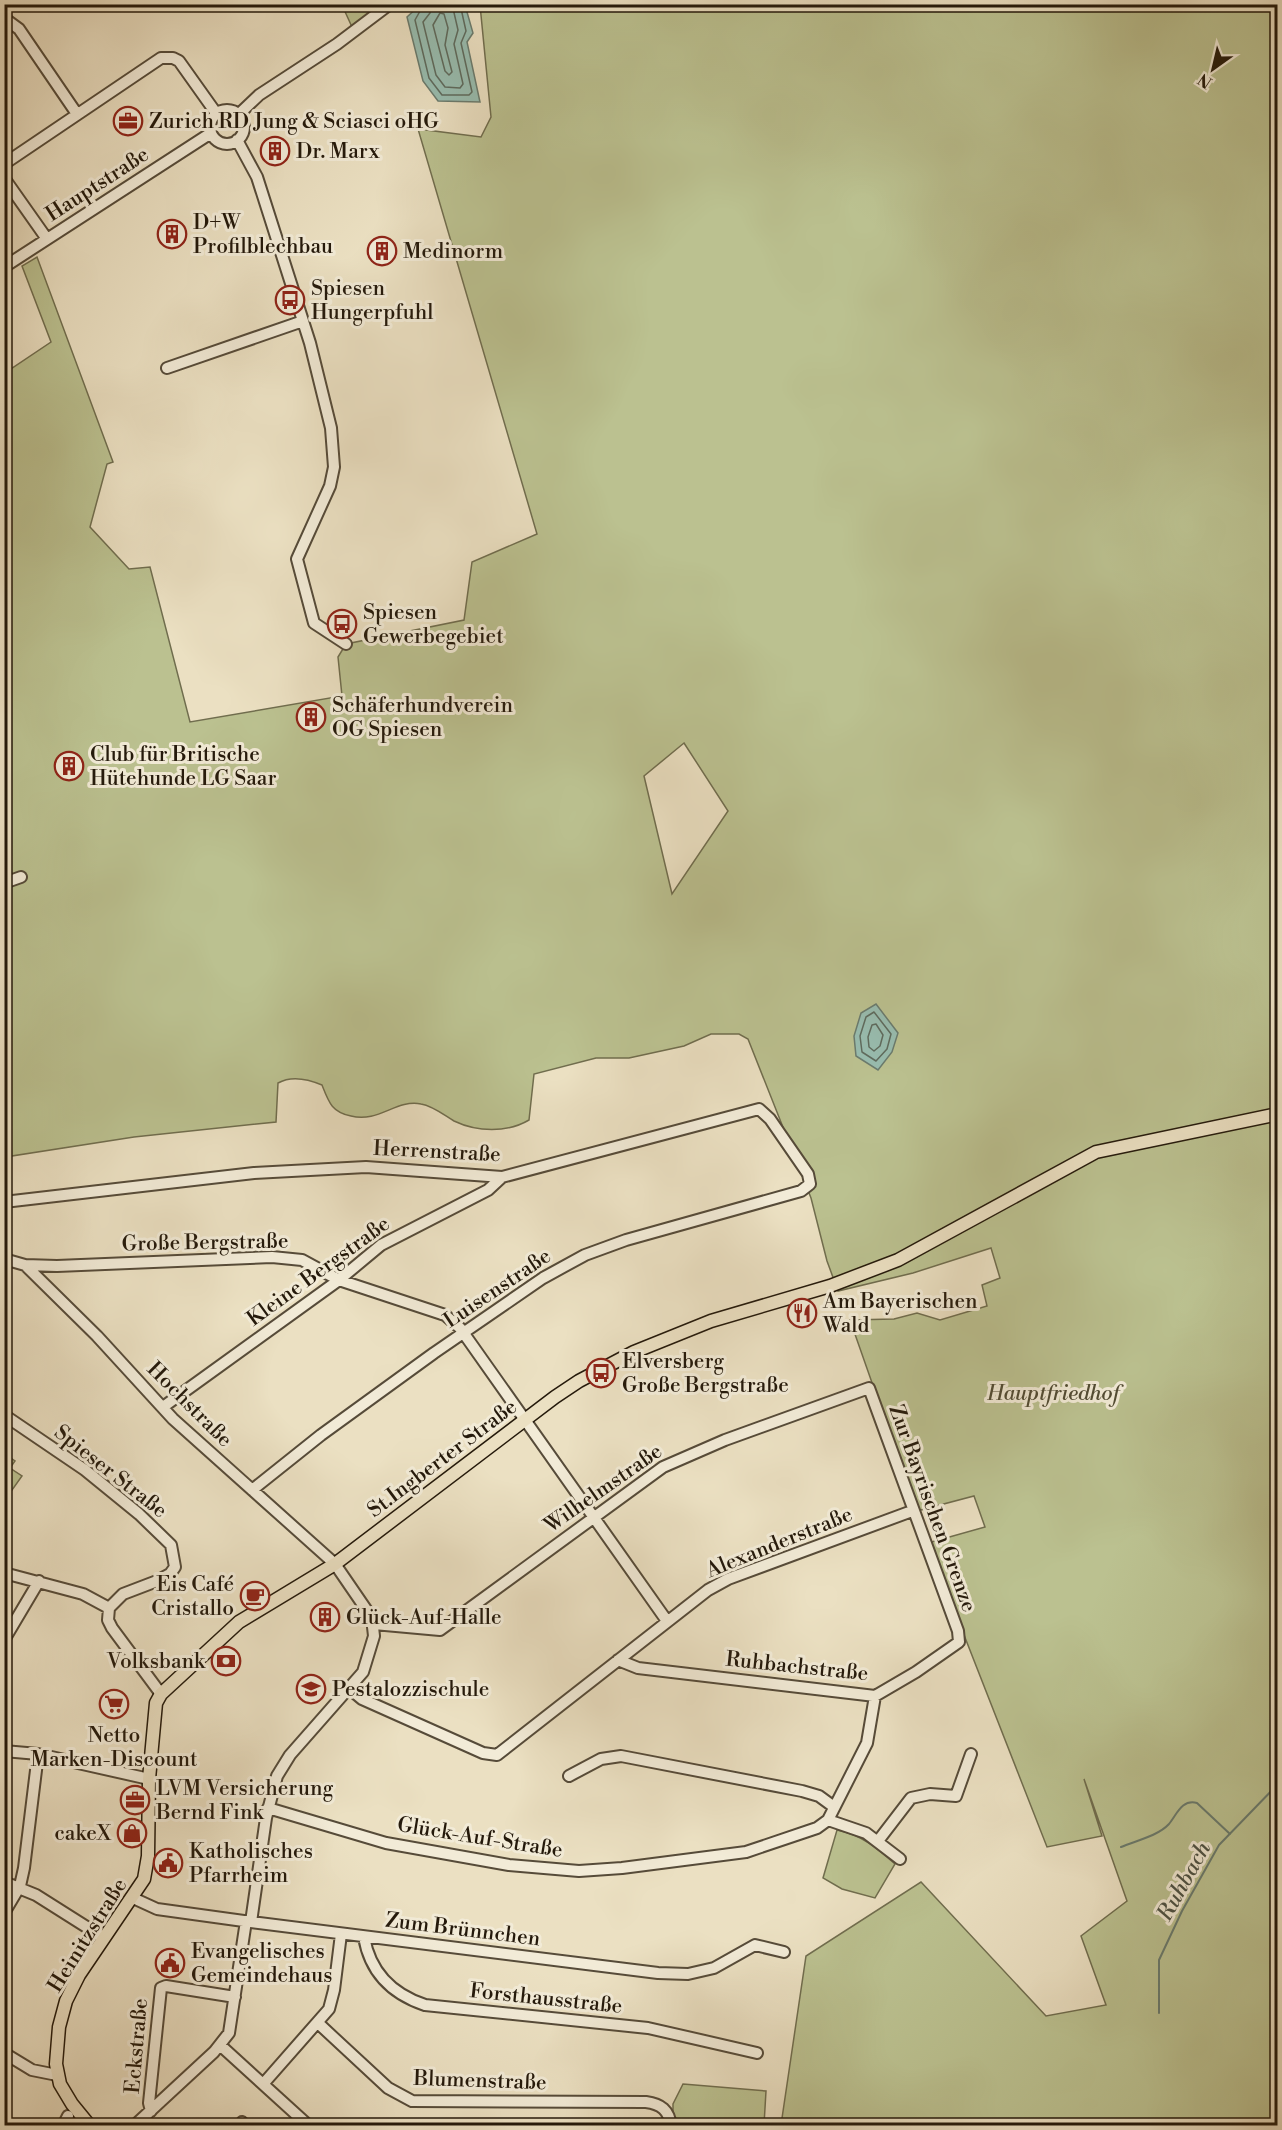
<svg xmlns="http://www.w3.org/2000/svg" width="1282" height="2130" font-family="'Libre Bodoni',serif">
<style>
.green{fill:#bbc190;stroke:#706d4e;stroke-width:1.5;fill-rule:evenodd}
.water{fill:#98bdb0;stroke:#6a7b6e;stroke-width:1.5}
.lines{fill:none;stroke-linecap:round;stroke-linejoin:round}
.shore{stroke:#5e6b5e;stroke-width:1.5}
.stream{stroke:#6a7b6e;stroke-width:2}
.minor-casing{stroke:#564b39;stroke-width:14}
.major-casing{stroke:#24190b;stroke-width:15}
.minor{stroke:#f2ebd7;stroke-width:10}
.major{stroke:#ebe0c2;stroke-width:12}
.labels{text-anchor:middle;stroke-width:6;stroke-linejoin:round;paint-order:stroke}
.poi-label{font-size:21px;fill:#24190b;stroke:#f2ebd7;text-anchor:start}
.street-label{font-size:21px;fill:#24190b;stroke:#f2ebd7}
.park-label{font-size:21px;font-style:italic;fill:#514b33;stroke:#f2ebd7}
.water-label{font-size:22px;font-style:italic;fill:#4d5245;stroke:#f2ebd7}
</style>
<rect width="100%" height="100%" fill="#ebe0c2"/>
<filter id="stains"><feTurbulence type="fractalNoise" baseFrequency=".00333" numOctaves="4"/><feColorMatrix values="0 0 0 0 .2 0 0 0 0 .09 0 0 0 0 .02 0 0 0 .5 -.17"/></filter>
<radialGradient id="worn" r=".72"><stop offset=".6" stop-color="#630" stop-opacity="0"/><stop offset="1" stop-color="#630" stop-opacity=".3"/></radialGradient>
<path class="green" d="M 342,5 L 387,5 L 352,27 Z
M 480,5 L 1277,5 L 1277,2125 L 781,2125 L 806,1956 L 921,1882 L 1046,2016 L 1106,2005 L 1081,1936 L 1127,1901 L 1084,1779 L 1102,1836 L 1047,1847 L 928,1543 L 985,1527 L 974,1496 L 917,1511 L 850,1320 L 894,1319 L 917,1313 L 940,1320 L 987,1306 L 982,1285 L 1000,1278 L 991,1248 L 913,1273 L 838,1291 L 827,1261 L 811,1198 L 748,1039 L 739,1034 L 711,1034 L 684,1046 L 629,1058 L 596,1058 L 534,1074 L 529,1120 C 507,1133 477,1132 454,1121 C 444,1115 433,1106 421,1104 C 396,1099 379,1123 351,1116 C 332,1112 329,1103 322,1085 C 308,1079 292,1075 278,1083 L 276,1122 L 134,1137 L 5,1157 L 5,373 L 51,342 L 22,266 L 37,257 L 113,462 L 107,464 L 90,527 L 129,569 L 150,567 L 190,722 L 342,696 L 338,657 L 346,644 L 464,620 L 472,562 L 537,534 L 418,129 L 481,137 L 491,117 ZM 684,743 L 728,811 L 672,894 L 644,776 Z
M 5,1454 L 15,1461 L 10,1468 L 22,1476 L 5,1500 Z
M 837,1830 C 862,1835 877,1848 895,1864 L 875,1898 L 842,1889 L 823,1878 Z
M 683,2084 L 766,2091 L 764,2125 L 673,2126 L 673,2104 Z"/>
<path class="water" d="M 420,5 L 465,5 L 473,33 L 467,42 L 480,102 L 438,101 L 423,81 L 407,17 Z
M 876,1004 L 898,1033 L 892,1052 L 878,1070 L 856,1056 L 854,1036 L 861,1013 Z"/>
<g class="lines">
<path class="shore" d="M 424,4 L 415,20 L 429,78 L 442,95 L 469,95 L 472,92 L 461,43 L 466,31 L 460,4
M 431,4 L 430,13 L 423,22 L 436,75 L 445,87 L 460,88 L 463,84 L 454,44 L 458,30 L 452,4
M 440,13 L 444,14 L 448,28 L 445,45 L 452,72 L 449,75 L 445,71 L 433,25 Z
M 874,1012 L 891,1034 L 887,1049 L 876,1061 L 862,1052 L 860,1036 L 866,1017 Z
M 876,1024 L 883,1035 L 880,1046 L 874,1051 L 869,1047 L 868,1037 L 872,1025 Z"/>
<path class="stream" d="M 1121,1847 C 1135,1841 1158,1836 1169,1824 C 1177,1814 1182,1799 1197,1803 L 1230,1834
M 1159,2013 L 1159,1960 L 1182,1911 L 1219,1845 L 1278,1784"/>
<g class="minor-casing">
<path id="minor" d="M 4,18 L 19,29 L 77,114
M210 127a17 17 0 1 1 34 0a17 17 0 1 1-34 0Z
M 239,114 L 259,95 L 337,44 L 390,4
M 237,140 L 257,177 L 310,343 L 331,428 L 334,467 L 330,486 L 297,559 L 314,623 L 346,644
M 4,164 L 161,58 L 173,58 L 179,61 L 216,113
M 4,178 L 47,239
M 4,267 L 211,133
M 167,368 L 303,321
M 4,883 L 21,877
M 4,1202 L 254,1173 L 366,1167 L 502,1177 L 759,1109 L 770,1119 L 808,1174 L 810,1184 L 801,1191 L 626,1240 L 585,1255 L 543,1278 L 434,1353 L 321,1435 L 252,1490
M 4,1259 L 25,1265 L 57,1266 L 272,1257 L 302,1260 L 339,1280 L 445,1315 L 460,1328 L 667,1621
M 25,1265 L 97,1336 L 173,1419 L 335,1564 L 372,1618 L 374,1636 L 363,1672 L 290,1755 L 277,1776 L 266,1818 L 251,1922
M 163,1407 L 339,1280 L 381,1245 L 488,1190 L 502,1177
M 4,1415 L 85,1470 L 139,1514 L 171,1545 L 175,1567 L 170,1574 L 157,1581 L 123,1594 L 109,1608 L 108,1620 L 112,1628 L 161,1694
M 4,1573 L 83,1594 L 109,1608
M 374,1624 L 440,1630 L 663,1467 L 725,1440 L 869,1388 L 958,1631 L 959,1642 L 916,1672 L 875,1696 L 638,1668 L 618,1660
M 4,1640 L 39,1581
M 350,1689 L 362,1699 L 483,1753 L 497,1755 L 708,1590 L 728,1579 L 912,1511
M 4,1751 L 38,1754 L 149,1779
M 569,1776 L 601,1759 L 621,1756 L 802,1791 L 819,1796 L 834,1807
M 268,1808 L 386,1843 L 509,1865 L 579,1871 L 622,1868 L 746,1852 L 817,1828 L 828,1820 L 867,1743 L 875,1696
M 828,1820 L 866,1833 L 900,1859
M 878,1841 L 911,1798 L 930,1794 L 956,1796 L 971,1754
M 4,1882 L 36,1895 L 104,1938
M 133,1898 L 157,1909 L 251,1922 L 658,1973 L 688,1974 L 714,1968 L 755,1945 L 784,1952
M 4,1913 L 20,1886 L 24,1868 L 38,1754
M 364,1937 C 370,1972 392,1994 425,2005 L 648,2028 L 757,2053
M 319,2024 L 388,2088 L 412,2101 L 646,2102 C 661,2104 669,2110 671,2126
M 220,2045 L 309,2126
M 4,2053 L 32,2070 L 57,2075
M 264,2083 L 329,2009 L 334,1990 L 341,1934
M 151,2111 L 149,2103 L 161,1988 L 166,1986 L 235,1997
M 242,2122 L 245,2126
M 63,2126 L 68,2116
M 134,2126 L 214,2052 L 229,2033 L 246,1921"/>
</g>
<g class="major-casing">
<path id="major" d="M 90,2126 L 72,2104 L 60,2084 L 56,2064 L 59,2027 L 66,2001 L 79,1975 L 144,1879 L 148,1856 L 149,1779 L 156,1703 L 161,1694 L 239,1622 L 335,1564 L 555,1397 L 579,1381 L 634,1352 L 711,1321 L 830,1286 L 898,1260 L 1096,1152 L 1278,1114"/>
</g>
<use href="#minor" class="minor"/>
<use href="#major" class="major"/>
</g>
<defs>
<g id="office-ring" transform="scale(1.5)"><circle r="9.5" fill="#f2ebd7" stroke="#8f2418" stroke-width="1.5"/><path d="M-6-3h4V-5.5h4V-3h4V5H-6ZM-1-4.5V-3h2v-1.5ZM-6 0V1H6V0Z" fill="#8f2418"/></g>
<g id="building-ring" transform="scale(1.5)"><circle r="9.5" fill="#f2ebd7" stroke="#8f2418" stroke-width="1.5"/><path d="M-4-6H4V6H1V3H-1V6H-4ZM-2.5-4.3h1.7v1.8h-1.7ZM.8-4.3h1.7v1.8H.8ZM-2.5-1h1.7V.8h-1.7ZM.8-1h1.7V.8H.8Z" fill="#8f2418"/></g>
<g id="bus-ring" transform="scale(1.5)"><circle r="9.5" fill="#f2ebd7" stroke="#8f2418" stroke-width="1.5"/><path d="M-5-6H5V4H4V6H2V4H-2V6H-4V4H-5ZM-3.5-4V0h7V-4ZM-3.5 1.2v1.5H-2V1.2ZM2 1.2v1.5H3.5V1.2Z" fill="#8f2418"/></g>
<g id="restaurant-ring" transform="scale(1.5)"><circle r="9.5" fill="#f2ebd7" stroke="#8f2418" stroke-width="1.5"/><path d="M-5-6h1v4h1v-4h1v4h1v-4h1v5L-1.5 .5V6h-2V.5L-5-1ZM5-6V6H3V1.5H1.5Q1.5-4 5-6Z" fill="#8f2418"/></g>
<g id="cafe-ring" transform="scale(1.5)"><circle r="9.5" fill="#f2ebd7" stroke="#8f2418" stroke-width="1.5"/><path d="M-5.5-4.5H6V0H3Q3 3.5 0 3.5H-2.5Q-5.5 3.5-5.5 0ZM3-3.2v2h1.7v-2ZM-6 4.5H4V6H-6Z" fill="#8f2418"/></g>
<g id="bank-ring" transform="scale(1.5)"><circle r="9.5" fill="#f2ebd7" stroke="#8f2418" stroke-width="1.5"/><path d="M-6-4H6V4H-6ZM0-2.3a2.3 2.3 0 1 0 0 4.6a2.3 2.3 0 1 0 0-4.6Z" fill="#8f2418"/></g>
<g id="school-ring" transform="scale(1.5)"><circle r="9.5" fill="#f2ebd7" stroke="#8f2418" stroke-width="1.5"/><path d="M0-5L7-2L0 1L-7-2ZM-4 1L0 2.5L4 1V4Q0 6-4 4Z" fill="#8f2418"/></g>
<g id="supermarket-ring" transform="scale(1.5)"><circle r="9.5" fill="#f2ebd7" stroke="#8f2418" stroke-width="1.5"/><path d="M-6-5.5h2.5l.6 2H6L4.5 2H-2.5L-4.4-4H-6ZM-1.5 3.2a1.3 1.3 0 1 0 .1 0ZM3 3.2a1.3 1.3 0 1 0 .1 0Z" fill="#8f2418"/></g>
<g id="shop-ring" transform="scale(1.5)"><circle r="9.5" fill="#f2ebd7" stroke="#8f2418" stroke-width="1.5"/><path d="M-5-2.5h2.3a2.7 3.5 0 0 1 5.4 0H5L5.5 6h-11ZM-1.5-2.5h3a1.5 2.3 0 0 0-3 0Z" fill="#8f2418"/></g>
<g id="civic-ring" transform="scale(1.5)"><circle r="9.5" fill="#f2ebd7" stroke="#8f2418" stroke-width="1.5"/><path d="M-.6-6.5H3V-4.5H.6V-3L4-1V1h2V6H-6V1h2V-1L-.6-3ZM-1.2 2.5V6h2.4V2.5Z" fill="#8f2418"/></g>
</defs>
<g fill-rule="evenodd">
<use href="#office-ring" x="128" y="121"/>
<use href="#building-ring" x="275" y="151"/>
<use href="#building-ring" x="172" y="234"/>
<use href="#building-ring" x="382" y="251"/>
<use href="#bus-ring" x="290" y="300"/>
<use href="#bus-ring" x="342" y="624"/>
<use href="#building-ring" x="311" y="717"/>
<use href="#building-ring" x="69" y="766"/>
<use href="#restaurant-ring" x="802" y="1313"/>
<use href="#bus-ring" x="601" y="1373"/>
<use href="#cafe-ring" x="255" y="1596"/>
<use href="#building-ring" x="325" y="1617"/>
<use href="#bank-ring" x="226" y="1661"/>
<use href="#school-ring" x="311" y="1689"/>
<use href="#supermarket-ring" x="114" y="1704"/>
<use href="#office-ring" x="135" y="1800"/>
<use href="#shop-ring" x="132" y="1833"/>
<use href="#civic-ring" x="168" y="1863"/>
<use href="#civic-ring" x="170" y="1963"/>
</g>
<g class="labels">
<g class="poi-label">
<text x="149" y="128">Zurich RD Jung &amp; Sciasci oHG</text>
<text x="296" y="158">Dr. Marx</text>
<text x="193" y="229">D+W<tspan x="193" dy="24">Profilblechbau</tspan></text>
<text x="403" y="258">Medinorm</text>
<text x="311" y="295">Spiesen<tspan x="311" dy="24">Hungerpfuhl</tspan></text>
<text x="363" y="619">Spiesen<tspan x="363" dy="24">Gewerbegebiet</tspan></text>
<text x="332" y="712">Schäferhundverein<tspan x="332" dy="24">OG Spiesen</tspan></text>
<text x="90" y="761">Club für Britische<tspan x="90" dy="24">Hütehunde LG Saar</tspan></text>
<text x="823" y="1308">Am Bayerischen<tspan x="823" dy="24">Wald</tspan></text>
<text x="622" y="1368">Elversberg<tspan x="622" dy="24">Große Bergstraße</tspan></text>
<text x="234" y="1591" text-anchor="end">Eis Café<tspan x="234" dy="24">Cristallo</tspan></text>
<text x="346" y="1624">Glück-Auf-Halle</text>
<text x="205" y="1668" text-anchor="end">Volksbank</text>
<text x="332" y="1696">Pestalozzischule</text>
<text x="114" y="1742" text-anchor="middle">Netto<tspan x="114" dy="24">Marken-Discount</tspan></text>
<text x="156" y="1795">LVM Versicherung<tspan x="156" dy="24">Bernd Fink</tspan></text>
<text x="111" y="1840" text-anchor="end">cakeX</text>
<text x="189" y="1858">Katholisches<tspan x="189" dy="24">Pfarrheim</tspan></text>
<text x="191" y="1958">Evangelisches<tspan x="191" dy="24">Gemeindehaus</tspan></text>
</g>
<g class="street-label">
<text transform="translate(97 184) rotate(-33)" y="7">Hauptstraße</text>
<text transform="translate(437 1151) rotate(3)" y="7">Herrenstraße</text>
<text transform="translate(205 1242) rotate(-1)" y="7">Große Bergstraße</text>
<text transform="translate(318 1271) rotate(-36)" y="7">Kleine Bergstraße</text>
<text transform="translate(497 1288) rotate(-34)" y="7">Luisenstraße</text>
<text transform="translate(190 1404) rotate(45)" y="7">Hochstraße</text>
<text transform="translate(442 1458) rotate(-37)" y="7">St.Ingberter Straße</text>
<text transform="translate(111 1471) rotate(38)" y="7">Spieser Straße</text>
<text transform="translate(603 1488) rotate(-35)" y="7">Wilhelmstraße</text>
<text transform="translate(933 1508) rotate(70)" y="7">Zur Bayrischen Grenze</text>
<text transform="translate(779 1542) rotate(-22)" y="7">Alexanderstraße</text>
<text transform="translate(797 1666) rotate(6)" y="7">Ruhbachstraße</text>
<text transform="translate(480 1837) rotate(9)" y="7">Glück-Auf-Straße</text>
<text transform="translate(463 1929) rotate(7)" y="7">Zum Brünnchen</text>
<text transform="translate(87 1935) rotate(-58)" y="7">Heinitzstraße</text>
<text transform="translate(546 1998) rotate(6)" y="7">Forsthausstraße</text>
<text transform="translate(136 2046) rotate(-85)" y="7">Eckstraße</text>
<text transform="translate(480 2080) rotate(2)" y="7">Blumenstraße</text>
</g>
<g class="park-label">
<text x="1053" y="1400">Hauptfriedhof</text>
</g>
<g class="water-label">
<text transform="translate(1183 1881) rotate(-61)" y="8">Ruhbach</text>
</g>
</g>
<rect width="1282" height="2130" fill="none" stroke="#ebe0c2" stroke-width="24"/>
<rect x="6" y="6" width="1270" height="2118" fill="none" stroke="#24190b" stroke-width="3"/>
<rect x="12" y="12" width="1258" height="2106" fill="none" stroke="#24190b" stroke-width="1.5"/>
<g transform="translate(1213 69) rotate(214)" stroke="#f2ebd7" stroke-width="4.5" paint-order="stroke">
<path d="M0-4.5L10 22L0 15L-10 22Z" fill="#24190b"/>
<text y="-9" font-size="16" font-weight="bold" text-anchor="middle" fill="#24190b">N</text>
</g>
<rect width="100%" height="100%" filter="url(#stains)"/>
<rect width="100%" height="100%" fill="url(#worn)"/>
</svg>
